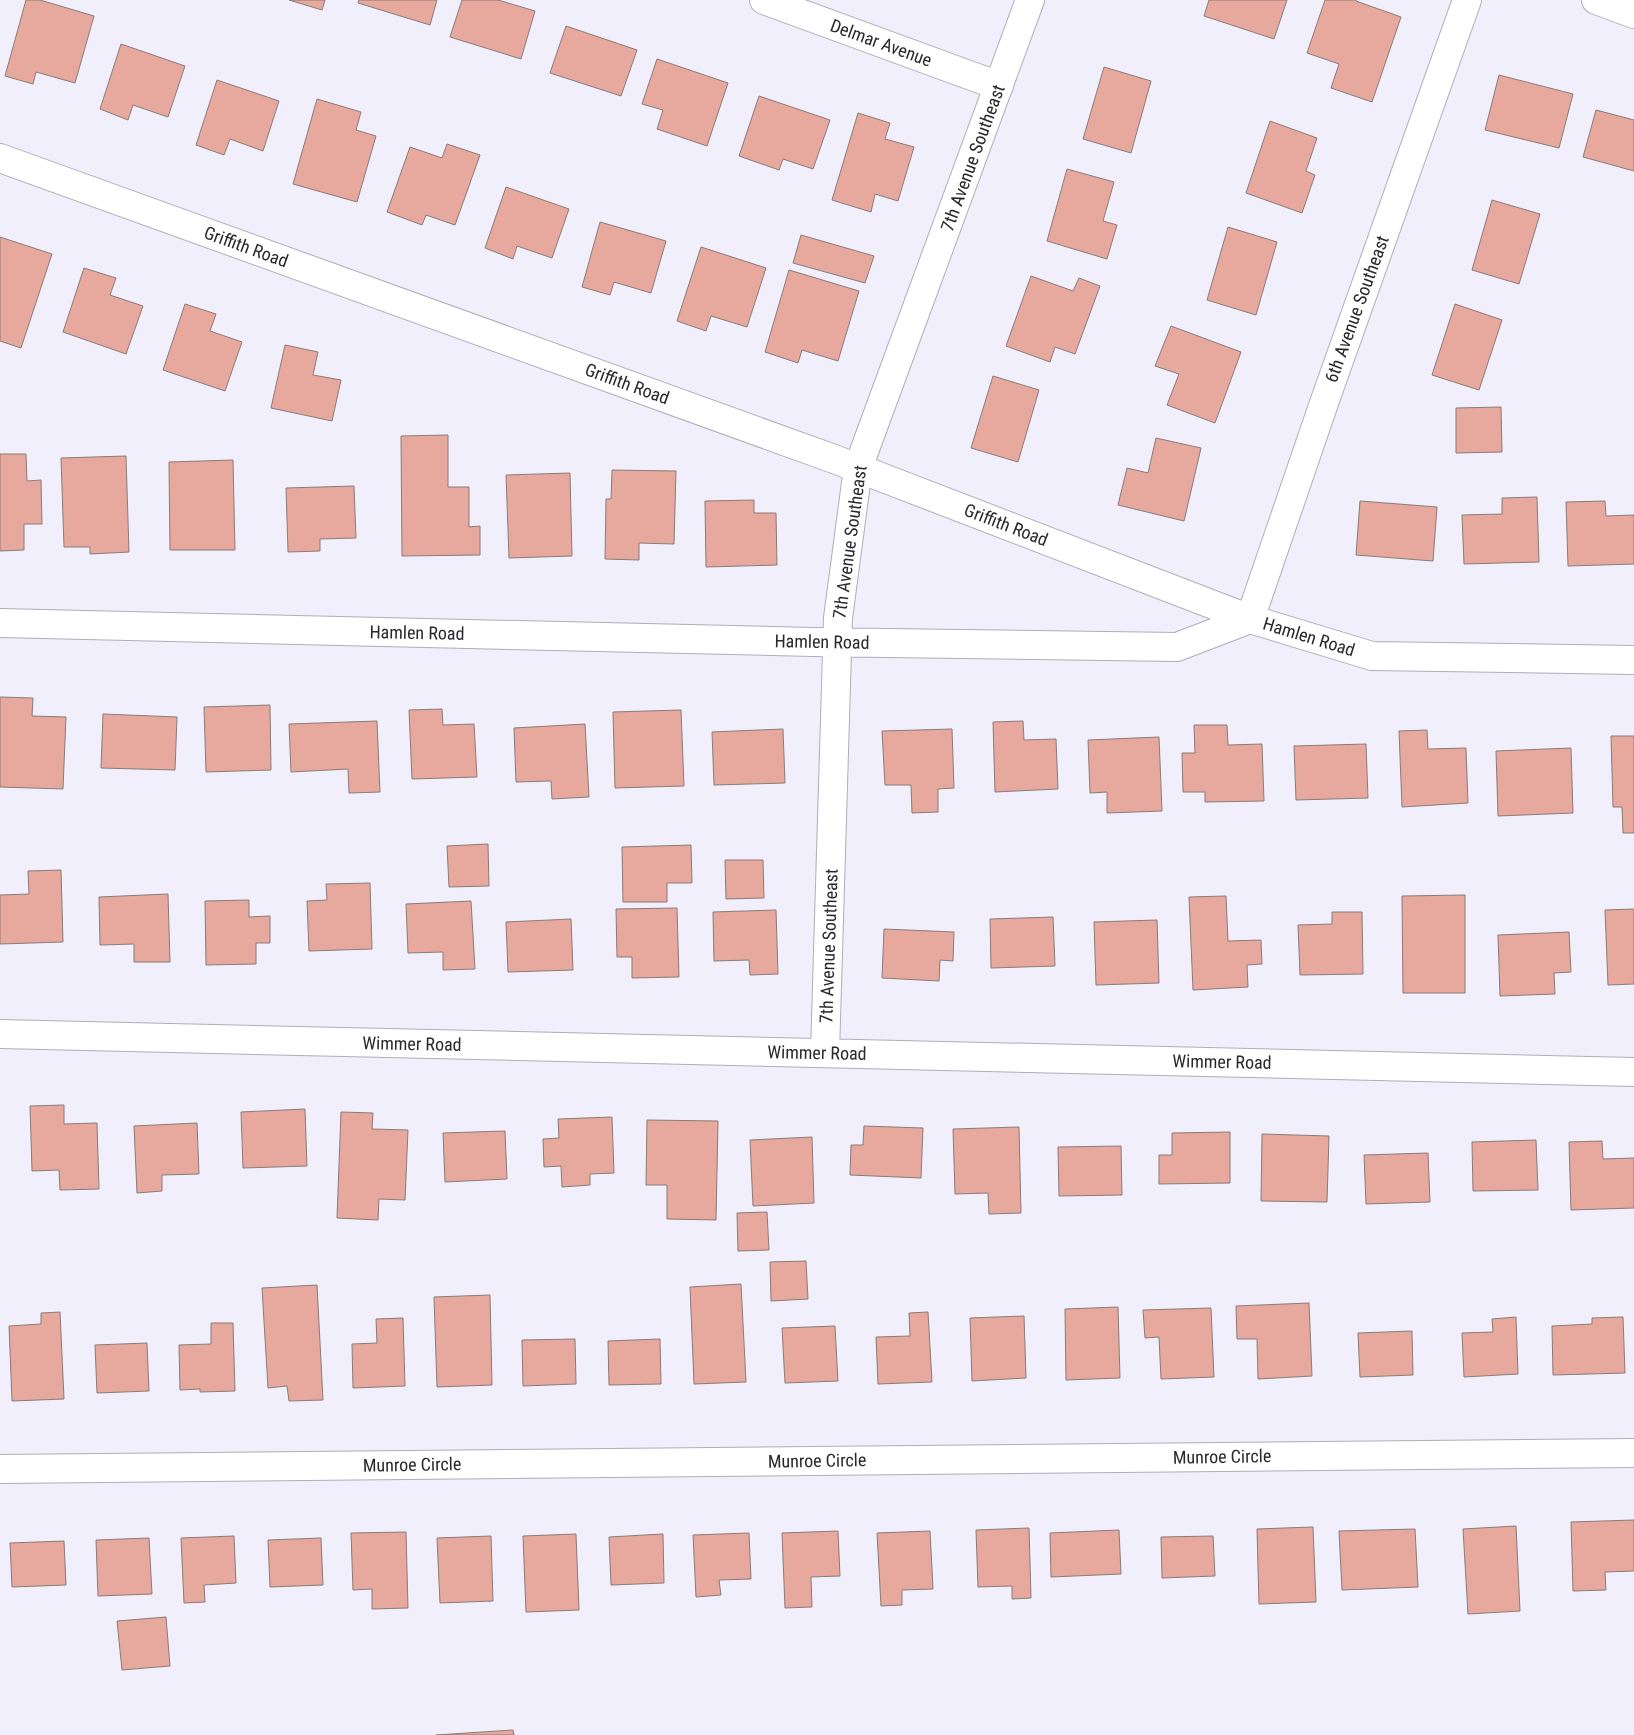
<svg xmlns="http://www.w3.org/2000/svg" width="1634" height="1735" font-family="'Roboto Condensed',sans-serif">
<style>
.building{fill:#e7a89d;stroke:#897b79}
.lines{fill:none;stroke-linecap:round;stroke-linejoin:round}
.street-casing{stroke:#afadb9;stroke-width:30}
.street{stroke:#fff;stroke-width:28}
.labels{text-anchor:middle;stroke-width:5;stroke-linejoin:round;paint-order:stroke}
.street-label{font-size:18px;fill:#29292d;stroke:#fefefe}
</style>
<rect width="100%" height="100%" fill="#f1effc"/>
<path class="building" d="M 26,0 L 40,0 L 94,16 L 75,83 L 36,72 L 33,84 L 5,76 Z
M 289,0 L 325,0 L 322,10 Z
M 359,0 L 437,0 L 430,25 L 358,3 Z
M 462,0 L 498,0 L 535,11 L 521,59 L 450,37 Z
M 1209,0 L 1287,0 L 1274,39 L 1204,16 Z
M 1325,0 L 1356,0 L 1356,1 L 1401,17 L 1372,102 L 1331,88 L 1339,64 L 1307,53 Z
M 566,26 L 637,50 L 621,96 L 550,73 Z
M 121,44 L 185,66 L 168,117 L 133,105 L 128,120 L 100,109 Z
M 657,59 L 728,83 L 707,146 L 657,129 L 663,110 L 642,104 Z
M 1104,67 L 1151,81 L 1131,153 L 1083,139 Z
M 1499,75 L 1573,94 L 1559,148 L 1485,130 Z
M 217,80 L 279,101 L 263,151 L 230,139 L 224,155 L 196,145 Z
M 759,96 L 830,120 L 813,169 L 783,159 L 779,170 L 739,156 Z
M 317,99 L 361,112 L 356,130 L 376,136 L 357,202 L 293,184 Z
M 1596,110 L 1634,120 L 1634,171 L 1583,157 Z
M 858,113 L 890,123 L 885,139 L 914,147 L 898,201 L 875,194 L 871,212 L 832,200 Z
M 1270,121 L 1317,138 L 1306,171 L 1315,175 L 1302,213 L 1246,193 Z
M 447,144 L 480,155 L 455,225 L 426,215 L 422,225 L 387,212 L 410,147 L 442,158 Z
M 1067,169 L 1114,182 L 1103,221 L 1117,225 L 1107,259 L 1047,241 Z
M 506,187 L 569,209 L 552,258 L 517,246 L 513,259 L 485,248 Z
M 1492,200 L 1540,214 L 1519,284 L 1472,270 Z
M 600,222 L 666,241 L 651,293 L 614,282 L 610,295 L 582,287 Z
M 1228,227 L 1277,242 L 1256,315 L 1207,300 Z
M 801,235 L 874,256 L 865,283 L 793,263 Z
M 0,237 L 52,254 L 21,348 L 0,341 Z
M 701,247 L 766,268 L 747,327 L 711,316 L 706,331 L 677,321 Z
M 84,268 L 116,278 L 110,295 L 143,306 L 126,354 L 63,332 Z
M 789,270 L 859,291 L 838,361 L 802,350 L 798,363 L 765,352 Z
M 1031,276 L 1073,291 L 1079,278 L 1100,286 L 1075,354 L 1055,347 L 1050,362 L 1006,346 Z
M 185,304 L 216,314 L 210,331 L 242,342 L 225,391 L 163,370 Z
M 1455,304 L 1502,320 L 1479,390 L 1432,375 Z
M 1171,326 L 1241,352 L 1215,423 L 1167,405 L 1179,374 L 1155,366 Z
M 285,345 L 318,352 L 313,375 L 341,380 L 332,421 L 271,408 Z
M 993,376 L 1039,390 L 1018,462 L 971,448 Z
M 1501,407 L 1502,452 L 1456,453 L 1456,408 Z
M 448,435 L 448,487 L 469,487 L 469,527 L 480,526 L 480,555 L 402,556 L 401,436 Z
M 1156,438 L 1201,448 L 1184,521 L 1118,505 L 1127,468 L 1148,473 Z
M 0,454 L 26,454 L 27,481 L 41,480 L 42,524 L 24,524 L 24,550 L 0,551 Z
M 126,456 L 129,552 L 90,554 L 90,547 L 64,547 L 61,458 Z
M 233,460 L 235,550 L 170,550 L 169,462 Z
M 612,470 L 676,471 L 674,544 L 639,543 L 639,560 L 605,559 L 606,499 L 611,499 Z
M 570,473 L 572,556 L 509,558 L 506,475 Z
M 354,486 L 356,538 L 320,539 L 320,551 L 288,552 L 286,488 Z
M 1537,497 L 1539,562 L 1464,564 L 1462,515 L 1502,514 L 1502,498 Z
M 754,500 L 754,513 L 776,513 L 777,565 L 706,567 L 705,501 Z
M 1360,501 L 1437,507 L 1433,561 L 1356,555 Z
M 1605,501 L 1606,516 L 1634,515 L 1634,564 L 1568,566 L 1566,502 Z
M 0,697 L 33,698 L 32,716 L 66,717 L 63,789 L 0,787 Z
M 270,705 L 271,770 L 206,772 L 204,707 Z
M 442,709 L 443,725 L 474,724 L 477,777 L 412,779 L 409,710 Z
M 681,710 L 684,786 L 615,788 L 613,712 Z
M 103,714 L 177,717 L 175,770 L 101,768 Z
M 377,721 L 380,792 L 349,793 L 348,769 L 291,772 L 289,724 Z
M 1023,721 L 1024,740 L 1056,739 L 1058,789 L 995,792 L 993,722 Z
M 585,724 L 589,797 L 552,799 L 551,781 L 516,782 L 514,728 Z
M 1194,725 L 1227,725 L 1228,745 L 1262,744 L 1264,801 L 1205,802 L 1205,792 L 1183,792 L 1182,753 L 1195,753 Z
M 783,729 L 785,783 L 714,785 L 712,732 Z
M 952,729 L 954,788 L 938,789 L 938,812 L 912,813 L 911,785 L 885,785 L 882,731 Z
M 1427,730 L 1428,749 L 1466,748 L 1468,803 L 1402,807 L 1399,731 Z
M 1611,736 L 1634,736 L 1634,833 L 1623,833 L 1622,807 L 1613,807 Z
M 1159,737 L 1162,811 L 1107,813 L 1107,792 L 1090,793 L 1088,740 Z
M 1366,744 L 1368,798 L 1296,800 L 1294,746 Z
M 1571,748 L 1573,813 L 1498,816 L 1496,751 Z
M 488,844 L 489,886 L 449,887 L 447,846 Z
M 691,845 L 692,883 L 667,883 L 667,902 L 623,902 L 622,847 Z
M 725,860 L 763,860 L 764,898 L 726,899 Z
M 61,870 L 63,942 L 0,944 L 0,895 L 29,894 L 28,871 Z
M 370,883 L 372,949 L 309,951 L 307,901 L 327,900 L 326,884 Z
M 168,894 L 170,962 L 134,962 L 134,944 L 100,945 L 99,897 Z
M 1465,895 L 1465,993 L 1403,993 L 1402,896 Z
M 1226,896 L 1228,941 L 1261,940 L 1262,964 L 1247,965 L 1248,987 L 1193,990 L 1189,897 Z
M 249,900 L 249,917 L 270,916 L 270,943 L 256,943 L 256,964 L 206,965 L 205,901 Z
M 471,901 L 475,969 L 443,970 L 443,952 L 408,953 L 406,904 Z
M 677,908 L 679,977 L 632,978 L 632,957 L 617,957 L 616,909 Z
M 1634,909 L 1634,984 L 1608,985 L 1605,910 Z
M 776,910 L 778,974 L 750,975 L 749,960 L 714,961 L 713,912 Z
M 1332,912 L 1362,912 L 1363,974 L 1300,975 L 1298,925 L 1332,924 Z
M 1053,917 L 1055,966 L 991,968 L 990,919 Z
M 571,919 L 573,970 L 508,972 L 506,922 Z
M 1157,920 L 1159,983 L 1096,985 L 1094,922 Z
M 884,929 L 954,932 L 953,961 L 940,960 L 939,981 L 882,978 Z
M 1569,932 L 1571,972 L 1554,973 L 1555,994 L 1500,996 L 1498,935 Z
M 64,1105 L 64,1124 L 97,1123 L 99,1189 L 60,1190 L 59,1170 L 32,1171 L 30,1106 Z
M 305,1109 L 307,1166 L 243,1168 L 241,1112 Z
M 341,1112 L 373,1113 L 372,1129 L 408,1130 L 405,1200 L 379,1199 L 378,1220 L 337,1218 Z
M 612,1117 L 614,1173 L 590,1174 L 590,1185 L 562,1187 L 561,1166 L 544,1167 L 543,1139 L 559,1138 L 558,1119 Z
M 647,1120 L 718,1121 L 716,1220 L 667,1219 L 667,1185 L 646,1185 Z
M 197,1123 L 199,1174 L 162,1175 L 162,1191 L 137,1193 L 134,1126 Z
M 864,1126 L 923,1128 L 921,1178 L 850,1175 L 851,1145 L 863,1145 Z
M 1019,1127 L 1021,1213 L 989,1214 L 988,1193 L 955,1194 L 953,1129 Z
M 505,1131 L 507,1179 L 445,1182 L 443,1133 Z
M 1230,1132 L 1230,1183 L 1159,1184 L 1159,1155 L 1172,1155 L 1172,1133 Z
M 1262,1134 L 1329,1136 L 1327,1202 L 1261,1201 Z
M 812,1137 L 814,1203 L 753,1206 L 750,1140 Z
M 1536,1140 L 1538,1190 L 1473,1191 L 1472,1142 Z
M 1602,1141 L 1603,1159 L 1634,1158 L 1634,1208 L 1571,1210 L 1569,1142 Z
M 1121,1146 L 1122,1195 L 1059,1196 L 1058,1147 Z
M 1428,1153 L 1430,1202 L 1366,1204 L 1364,1155 Z
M 767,1212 L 769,1250 L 738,1251 L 737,1213 Z
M 806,1261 L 808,1299 L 771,1301 L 770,1262 Z
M 741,1284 L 746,1382 L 694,1384 L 690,1287 Z
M 317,1285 L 323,1400 L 289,1401 L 287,1386 L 268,1388 L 262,1288 Z
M 490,1295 L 492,1385 L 437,1387 L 434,1297 Z
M 1309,1303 L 1312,1376 L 1258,1379 L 1257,1339 L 1237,1339 L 1236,1306 Z
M 1118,1307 L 1120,1378 L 1066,1380 L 1065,1309 Z
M 1211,1308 L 1214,1377 L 1161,1379 L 1159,1337 L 1145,1338 L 1143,1310 Z
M 60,1312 L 64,1399 L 12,1401 L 9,1326 L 41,1324 L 41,1313 Z
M 928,1312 L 932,1382 L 878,1384 L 876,1337 L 910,1336 L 909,1313 Z
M 1024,1316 L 1026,1378 L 972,1381 L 970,1318 Z
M 1516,1317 L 1518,1374 L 1464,1377 L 1462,1333 L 1493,1332 L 1492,1319 Z
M 1623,1317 L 1625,1373 L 1553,1375 L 1552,1326 L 1592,1324 L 1592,1318 Z
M 403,1318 L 405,1386 L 353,1388 L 352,1344 L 377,1343 L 376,1319 Z
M 211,1323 L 233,1323 L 235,1391 L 200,1392 L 200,1389 L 180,1390 L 179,1345 L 211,1344 Z
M 835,1326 L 838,1381 L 785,1383 L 782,1328 Z
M 1412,1331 L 1413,1375 L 1360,1377 L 1358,1333 Z
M 575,1339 L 576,1384 L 523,1386 L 522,1340 Z
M 660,1339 L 661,1384 L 609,1385 L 608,1341 Z
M 147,1343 L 149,1391 L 97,1393 L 95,1345 Z
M 1634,1520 L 1634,1571 L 1605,1572 L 1606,1590 L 1573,1591 L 1571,1522 Z
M 1516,1526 L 1520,1611 L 1468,1614 L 1463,1529 Z
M 1313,1527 L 1316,1602 L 1259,1604 L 1257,1529 Z
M 1029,1528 L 1031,1598 L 1012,1599 L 1012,1586 L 978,1587 L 976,1530 Z
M 1415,1529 L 1418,1587 L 1342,1590 L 1339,1531 Z
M 1119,1530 L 1121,1574 L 1051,1577 L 1050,1533 Z
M 838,1531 L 840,1576 L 811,1577 L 812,1607 L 785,1608 L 782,1533 Z
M 930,1531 L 933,1589 L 902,1590 L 902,1605 L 881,1606 L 877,1533 Z
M 406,1532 L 408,1608 L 372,1609 L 372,1589 L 353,1590 L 351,1533 Z
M 749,1533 L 751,1579 L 719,1580 L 721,1595 L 696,1597 L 693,1535 Z
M 576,1534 L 579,1610 L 526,1612 L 523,1536 Z
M 663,1534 L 664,1583 L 611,1585 L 609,1537 Z
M 234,1536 L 236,1583 L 204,1585 L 205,1602 L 184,1603 L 181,1538 Z
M 491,1536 L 493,1601 L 440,1603 L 437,1538 Z
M 1213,1536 L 1215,1576 L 1162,1578 L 1161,1537 Z
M 149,1538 L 152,1594 L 98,1596 L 96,1540 Z
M 321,1538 L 323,1585 L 270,1587 L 268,1540 Z
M 64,1541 L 66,1585 L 12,1587 L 10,1543 Z
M 166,1617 L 170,1666 L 122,1670 L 117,1621 Z
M 513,1730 L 514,1735 L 436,1735 Z"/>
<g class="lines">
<g class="street-casing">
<path id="street" d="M 764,0 L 999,86
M 1596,0 L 1634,14
M 0,158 L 834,459 L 1250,619 L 1324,403 L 1467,0
M 0,623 L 813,642 L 1177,647 L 1250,619 L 1372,656 L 1634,660
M 0,1034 L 1634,1072
M 825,1053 L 838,618 L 858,468 L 1030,0
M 0,1469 L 1634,1453"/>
</g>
<use href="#street" class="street"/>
</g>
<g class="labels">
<g class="street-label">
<text transform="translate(881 43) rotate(20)" y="6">Delmar Avenue</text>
<text transform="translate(973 158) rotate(-70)" y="6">7th Avenue Southeast</text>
<text transform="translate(246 247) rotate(20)" y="6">Griffith Road</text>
<text transform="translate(1357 309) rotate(-70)" y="6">6th Avenue Southeast</text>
<text transform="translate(627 384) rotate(20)" y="6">Griffith Road</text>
<text transform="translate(1006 525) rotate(21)" y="6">Griffith Road</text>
<text transform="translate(850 542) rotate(-82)" y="6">7th Avenue Southeast</text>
<text transform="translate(417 633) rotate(1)" y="6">Hamlen Road</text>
<text transform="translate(1309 637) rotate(17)" y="6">Hamlen Road</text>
<text transform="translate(822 642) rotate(1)" y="6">Hamlen Road</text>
<text transform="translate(829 946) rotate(-88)" y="6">7th Avenue Southeast</text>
<text transform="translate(412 1044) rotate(1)" y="6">Wimmer Road</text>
<text transform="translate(817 1053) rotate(1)" y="6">Wimmer Road</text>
<text transform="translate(1222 1062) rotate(1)" y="6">Wimmer Road</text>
<text transform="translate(1222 1457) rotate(-1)" y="6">Munroe Circle</text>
<text transform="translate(817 1461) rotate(-1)" y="6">Munroe Circle</text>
<text transform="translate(412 1465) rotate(-1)" y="6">Munroe Circle</text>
</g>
</g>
</svg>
